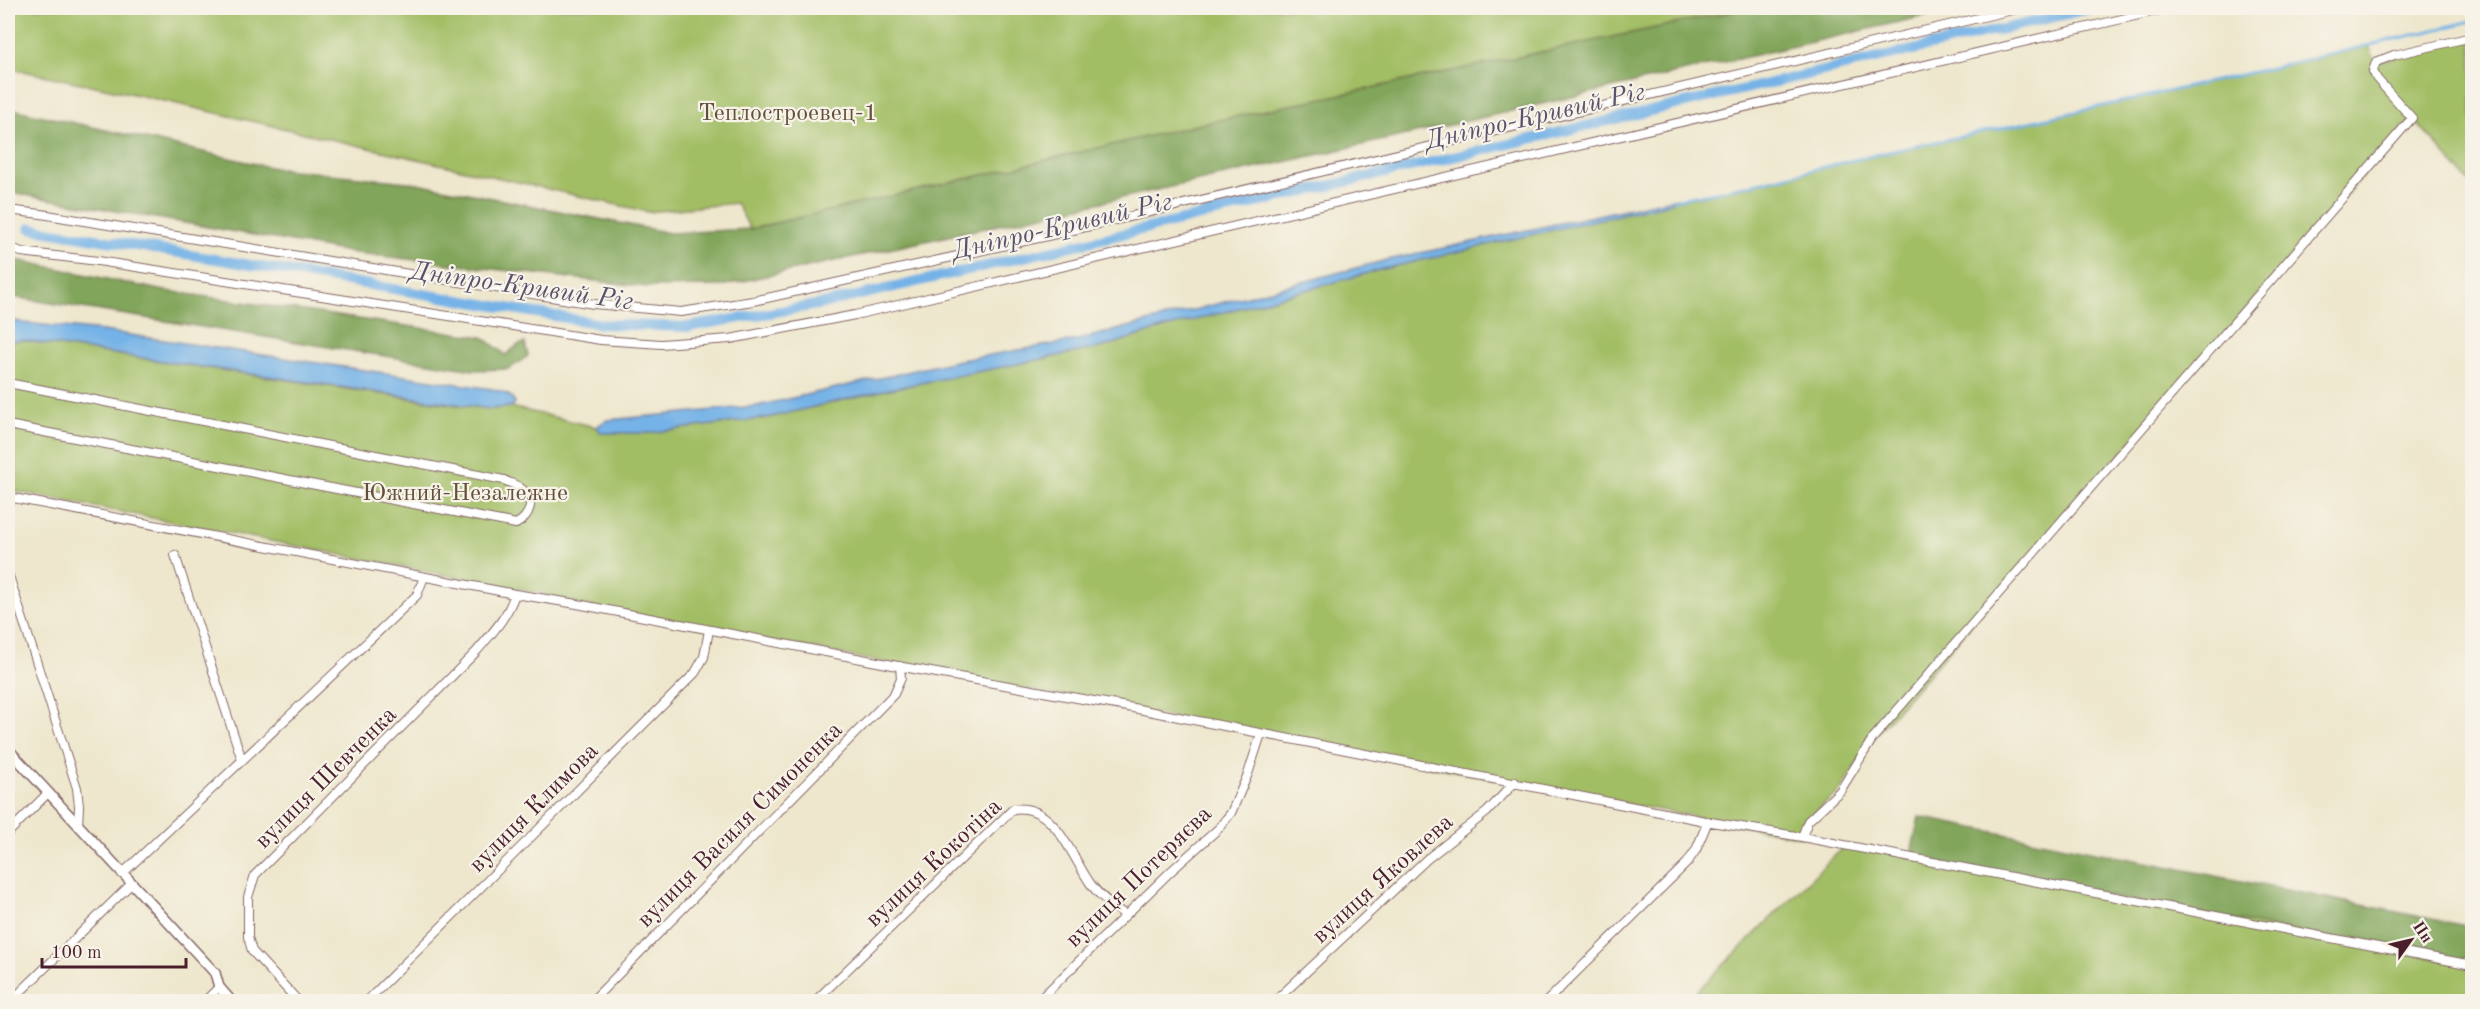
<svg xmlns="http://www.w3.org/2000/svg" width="2480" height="1009" font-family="'Old Standard TT',serif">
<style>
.green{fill:#a2be65;stroke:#766e48;stroke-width:1.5}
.forest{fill:#81a55a;stroke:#666242;stroke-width:1.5}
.water{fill:#75b2e7;stroke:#606889;stroke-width:1.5}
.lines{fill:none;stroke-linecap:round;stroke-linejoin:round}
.stream{stroke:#75b2e7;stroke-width:3}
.canal{stroke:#75b2e7;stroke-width:10}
.minor-casing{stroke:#836564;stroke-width:10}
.tertiary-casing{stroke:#836564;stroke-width:12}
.minor{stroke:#fff;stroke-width:8}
.tertiary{stroke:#fff;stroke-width:9}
.labels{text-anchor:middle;stroke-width:4.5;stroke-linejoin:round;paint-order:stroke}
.park-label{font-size:24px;fill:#644f3c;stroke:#f7f3e8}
.street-label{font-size:24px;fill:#4a1f2b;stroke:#f7f3e8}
.water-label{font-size:26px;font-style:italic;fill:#59526d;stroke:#f7f3e8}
</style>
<rect width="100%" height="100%" fill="#f7f3e8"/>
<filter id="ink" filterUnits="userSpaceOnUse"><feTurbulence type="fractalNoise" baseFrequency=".0167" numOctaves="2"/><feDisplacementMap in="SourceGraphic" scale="12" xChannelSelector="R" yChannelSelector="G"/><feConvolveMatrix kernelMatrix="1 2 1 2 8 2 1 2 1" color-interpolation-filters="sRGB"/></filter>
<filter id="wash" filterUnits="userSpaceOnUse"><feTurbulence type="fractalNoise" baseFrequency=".008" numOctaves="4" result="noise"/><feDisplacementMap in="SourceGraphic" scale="24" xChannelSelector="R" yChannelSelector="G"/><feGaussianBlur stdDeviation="1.35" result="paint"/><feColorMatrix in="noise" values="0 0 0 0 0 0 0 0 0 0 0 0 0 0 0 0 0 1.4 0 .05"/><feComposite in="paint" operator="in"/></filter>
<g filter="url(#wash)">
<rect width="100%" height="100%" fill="#eee7cd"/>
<path class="green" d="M 22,8 L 1750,8 L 1210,122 L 750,229 L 736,203 L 648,212 L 138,95 L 8,68 L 8,9 Z
M 2472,37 L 2472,185 L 2413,118 L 1873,738 L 1840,791 L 1816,811 L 1802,837 L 577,604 L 543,594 L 8,490 L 8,343 L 20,340 L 434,402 L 490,409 L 511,407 L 596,427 L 602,433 L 648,433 L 767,418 L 885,390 L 1103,347 L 1154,331 L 1383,269 L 1676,200 C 1743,190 1809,169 1876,155 C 2040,120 2205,84 2369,46 L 2376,62 Z
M 1845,845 L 2472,965 L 2472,1002 L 1686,1002 Z"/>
<path class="forest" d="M 1750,8 L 1960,8 L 1398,137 L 721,286 L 647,287 L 355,253 L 8,192 L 8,108 L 274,168 L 417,183 L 670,233 L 750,229 L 1210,122 Z
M 12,259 L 160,290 L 483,337 L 506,355 L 518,345 L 525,343 L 528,356 L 509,369 L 473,370 L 13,297 L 8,294 L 8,261 Z
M 1919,817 L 2472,927 L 2472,965 L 1910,858 Z"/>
<path class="water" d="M 1677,198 L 1670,203 L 1383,269 L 1154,331 L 1103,347 L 885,390 L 767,418 L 648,433 L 602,433 L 596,427 L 607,420 L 757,406 L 955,361 L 1078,340 L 1383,261 Z
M 8,319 L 24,323 L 103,331 L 492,389 C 502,392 511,393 515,403 L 511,407 L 490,409 L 20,340 L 8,343 Z"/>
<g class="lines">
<path class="stream" d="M 1673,200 C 1746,188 1817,168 1889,152 C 2084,111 2279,67 2472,21"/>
<path class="canal" d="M 30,228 L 602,324 L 687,327 L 822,304 L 2093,8"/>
</g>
</g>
<g filter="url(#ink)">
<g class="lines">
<g class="minor-casing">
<path id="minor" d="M 8,210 L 41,214 L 594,304 L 681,312 L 753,301 L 1043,237 L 2021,8
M 8,246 L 21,252 L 98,261 L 601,340 L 661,344 L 730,339 L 855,315 L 2169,8
M 8,383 L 504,480 C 510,483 517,485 522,489 C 537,500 529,517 516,524 L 8,425
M 8,497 L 515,594 L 577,604 L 903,667 L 1133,708 L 1705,821 L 1802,837 L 2472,965
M 175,555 L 242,760
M 8,573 L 77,788 L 79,806 L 78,826
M 8,833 L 48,793
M 1802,837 L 1808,821 L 1840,791 L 1873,738 L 2412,118 L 2377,79 L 2373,71 L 2376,62 L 2394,55 L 2472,37
M 122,874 L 417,595 L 424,577
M 10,1002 L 131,884
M 204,1002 L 219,987
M 299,1002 L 252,951 L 248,937 L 248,897 L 255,875 L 476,652 C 492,633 507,618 515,594
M 366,1002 L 695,673 L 704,657 L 709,630
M 591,1002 L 894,694 L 901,678 L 900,666
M 814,1002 L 1013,809 C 1055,803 1071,856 1090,883 C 1099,896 1113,906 1125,915
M 1037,1002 L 1170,872 L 1218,829 L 1231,813 L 1248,774 L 1261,734
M 1274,1002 L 1427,859 L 1487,812 L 1515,782
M 1546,1002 L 1687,863 L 1696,850 L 1708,821"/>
</g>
<g class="tertiary-casing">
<path id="tertiary" d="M 8,749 L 215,973 L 219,987 L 232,1002"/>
</g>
<use href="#minor" class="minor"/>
<use href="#tertiary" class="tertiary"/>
</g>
</g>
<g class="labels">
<g class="park-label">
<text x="788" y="120">Теплостроевец-1</text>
<text x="465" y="500">Южний-Незалежне</text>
</g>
<g class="street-label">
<text transform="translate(325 777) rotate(-45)" y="8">вулиця Шевченка</text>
<text transform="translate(533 807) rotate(-45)" y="8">вулиця Климова</text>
<text transform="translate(739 824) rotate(-45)" y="8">вулиця Василя Симоненка</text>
<text transform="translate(933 862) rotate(-43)" y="8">вулиця Кокотіна</text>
<text transform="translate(1138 876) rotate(-44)" y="8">вулиця Потеряєва</text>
<text transform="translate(1382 878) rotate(-42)" y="8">вулиця Яковлева</text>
</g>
<g class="water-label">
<text transform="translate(1535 115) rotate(-13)" y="9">Дніпро-Кривий Ріг</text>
<text transform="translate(1062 225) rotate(-13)" y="9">Дніпро-Кривий Ріг</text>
<text transform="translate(522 285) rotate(8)" y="9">Дніпро-Кривий Ріг</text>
</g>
</g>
<rect width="2480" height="1009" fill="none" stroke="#f7f3e8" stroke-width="30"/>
<g transform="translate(2411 940) rotate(56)" stroke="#f7f3e8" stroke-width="4.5" paint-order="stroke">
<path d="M0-4.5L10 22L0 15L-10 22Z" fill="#4a1f2b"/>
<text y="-9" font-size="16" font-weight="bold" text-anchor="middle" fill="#4a1f2b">Пн</text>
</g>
<path d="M42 958v9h144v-9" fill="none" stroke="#4a1f2b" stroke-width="3"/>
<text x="51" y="958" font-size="18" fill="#4a1f2b" stroke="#f7f3e8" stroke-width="4.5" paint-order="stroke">100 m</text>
</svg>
